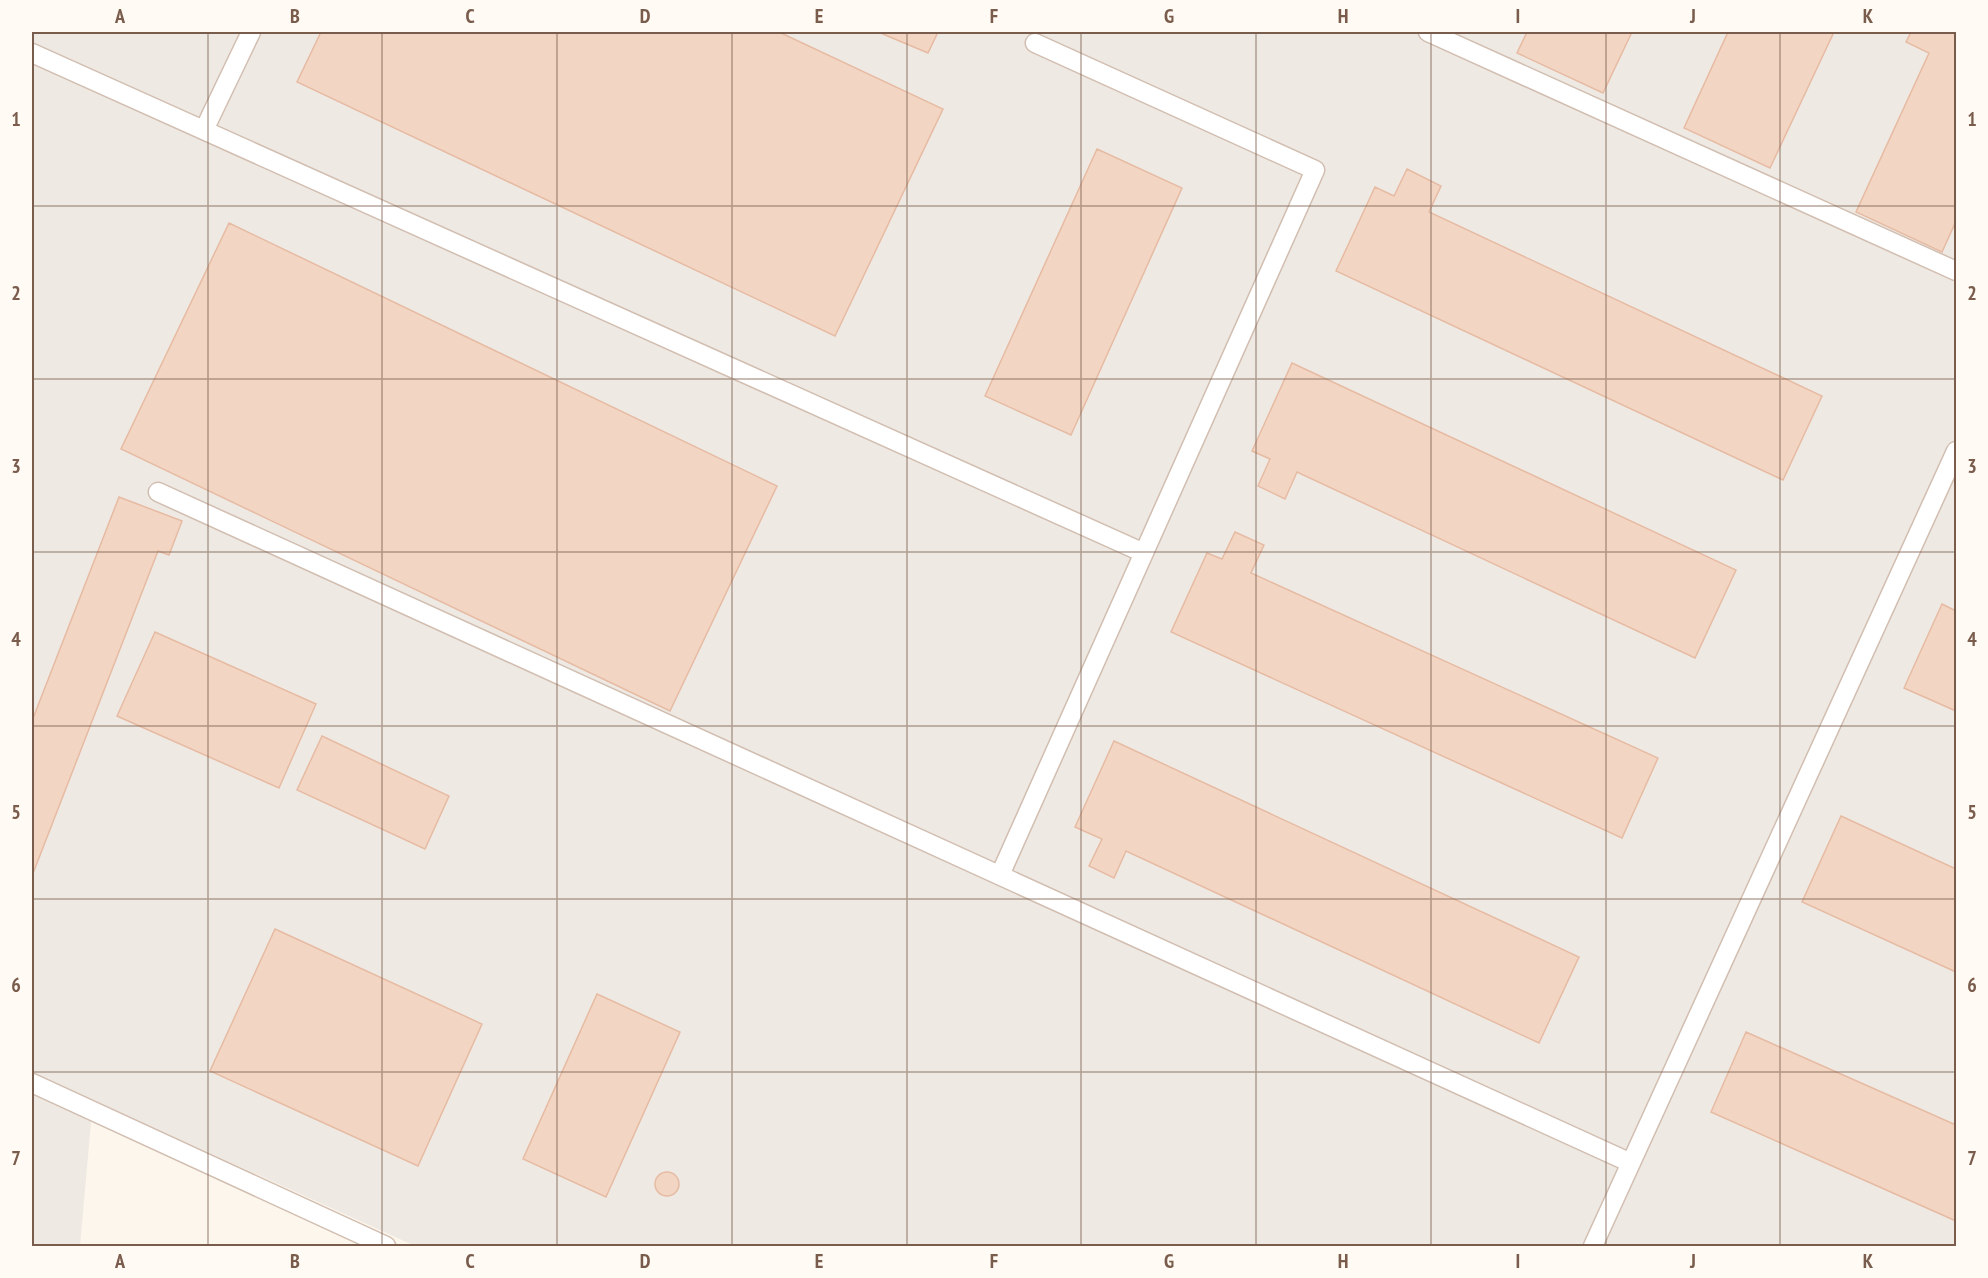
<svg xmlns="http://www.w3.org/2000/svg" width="1988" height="1278" font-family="'PT Sans Narrow',sans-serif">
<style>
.industrial{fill:#efe9e4}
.building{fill:#f3d5c3;stroke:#e6bba3;stroke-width:1.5}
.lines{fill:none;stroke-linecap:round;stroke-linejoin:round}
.lane-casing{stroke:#d1beb0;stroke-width:21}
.lane{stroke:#fff;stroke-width:18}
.grid{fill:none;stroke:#7a5c4d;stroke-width:1.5;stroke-opacity:0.55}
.neatline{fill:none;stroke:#7a5c4d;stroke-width:2}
.grid-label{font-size:20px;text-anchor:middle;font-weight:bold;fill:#7a5c4d}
</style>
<rect width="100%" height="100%" fill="#fdf6ec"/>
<path class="industrial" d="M 32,32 L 1956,32 L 1956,1246 L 415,1246 L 93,1100 L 80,1246 L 32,1246 Z"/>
<path class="building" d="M 321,32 L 779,32 L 943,109 L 835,336 L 297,82 Z
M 878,32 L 938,32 L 928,53 Z
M 1527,32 L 1632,32 L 1603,93 L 1517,53 Z
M 1728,32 L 1834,32 L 1770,168 L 1684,128 Z
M 1911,32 L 1956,32 L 1956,221 L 1942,252 L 1856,212 L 1929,53 L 1906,42 Z
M 1097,149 L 1182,188 L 1071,435 L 985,396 Z
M 1407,169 L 1441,186 L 1429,212 L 1822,396 L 1783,480 L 1336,271 L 1375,187 L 1394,196 Z
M 229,223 L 777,486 L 670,711 L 121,449 Z
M 1292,363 L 1736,570 L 1695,658 L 1297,472 L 1285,499 L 1258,486 L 1270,459 L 1252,451 Z
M 119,497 L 182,521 L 169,555 L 158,551 L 32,876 L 32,721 Z
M 1235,532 L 1264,545 L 1251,573 L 1658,758 L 1622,838 L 1171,632 L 1207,553 L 1222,559 Z
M 1942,604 L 1956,611 L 1956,711 L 1904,688 Z
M 155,632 L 316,704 L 279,788 L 117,716 Z
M 322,736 L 449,796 L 425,849 L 297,790 Z
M 1114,741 L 1579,957 L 1539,1043 L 1126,851 L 1114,878 L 1089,866 L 1102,839 L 1075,827 Z
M 1841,816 L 1956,869 L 1956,972 L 1802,902 Z
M 275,929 L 482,1024 L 418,1166 L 210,1071 Z
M 597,994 L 680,1032 L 606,1197 L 523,1159 Z
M 1746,1032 L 1956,1125 L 1956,1221 L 1711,1112 Z
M655 1184a12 12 0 1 1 24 0a12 12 0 1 1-24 0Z"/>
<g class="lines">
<g class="lane-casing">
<path id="lane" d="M 1428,32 L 1956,271
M 32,53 L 1144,553
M 204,130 L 251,32
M 158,492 L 1631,1163
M 1000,875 L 1315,170 L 1035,43
M 32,1083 L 386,1246
M 1593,1246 L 1956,451"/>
</g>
<use href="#lane" class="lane"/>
</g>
<path class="grid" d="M 208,32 L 208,1246M 382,32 L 382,1246M 557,32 L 557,1246M 732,32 L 732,1246M 907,32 L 907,1246M 1081,32 L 1081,1246M 1256,32 L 1256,1246M 1431,32 L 1431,1246M 1606,32 L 1606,1246M 1780,32 L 1780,1246M 32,206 L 1956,206M 32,379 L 1956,379M 32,552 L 1956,552M 32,726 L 1956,726M 32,899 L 1956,899M 32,1072 L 1956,1072"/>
<rect width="1988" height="1278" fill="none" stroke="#fffaf3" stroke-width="66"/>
<rect x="33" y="33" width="1922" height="1212" class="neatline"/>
<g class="grid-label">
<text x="120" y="23">A</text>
<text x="295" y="23">B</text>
<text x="470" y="23">C</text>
<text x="645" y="23">D</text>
<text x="819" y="23">E</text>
<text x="994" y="23">F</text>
<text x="1169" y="23">G</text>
<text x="1343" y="23">H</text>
<text x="1518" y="23">I</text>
<text x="1693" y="23">J</text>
<text x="1868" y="23">K</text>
<text x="16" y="126">1</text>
<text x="1972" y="126">1</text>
<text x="16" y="300">2</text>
<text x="1972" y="300">2</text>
<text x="16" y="473">3</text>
<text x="1972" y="473">3</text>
<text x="16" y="646">4</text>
<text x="1972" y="646">4</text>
<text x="16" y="819">5</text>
<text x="1972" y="819">5</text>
<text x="16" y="992">6</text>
<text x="1972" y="992">6</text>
<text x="16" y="1165">7</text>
<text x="1972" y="1165">7</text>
<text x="120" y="1268">A</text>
<text x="295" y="1268">B</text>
<text x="470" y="1268">C</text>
<text x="645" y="1268">D</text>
<text x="819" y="1268">E</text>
<text x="994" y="1268">F</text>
<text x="1169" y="1268">G</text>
<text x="1343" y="1268">H</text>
<text x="1518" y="1268">I</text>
<text x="1693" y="1268">J</text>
<text x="1868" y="1268">K</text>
</g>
</svg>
